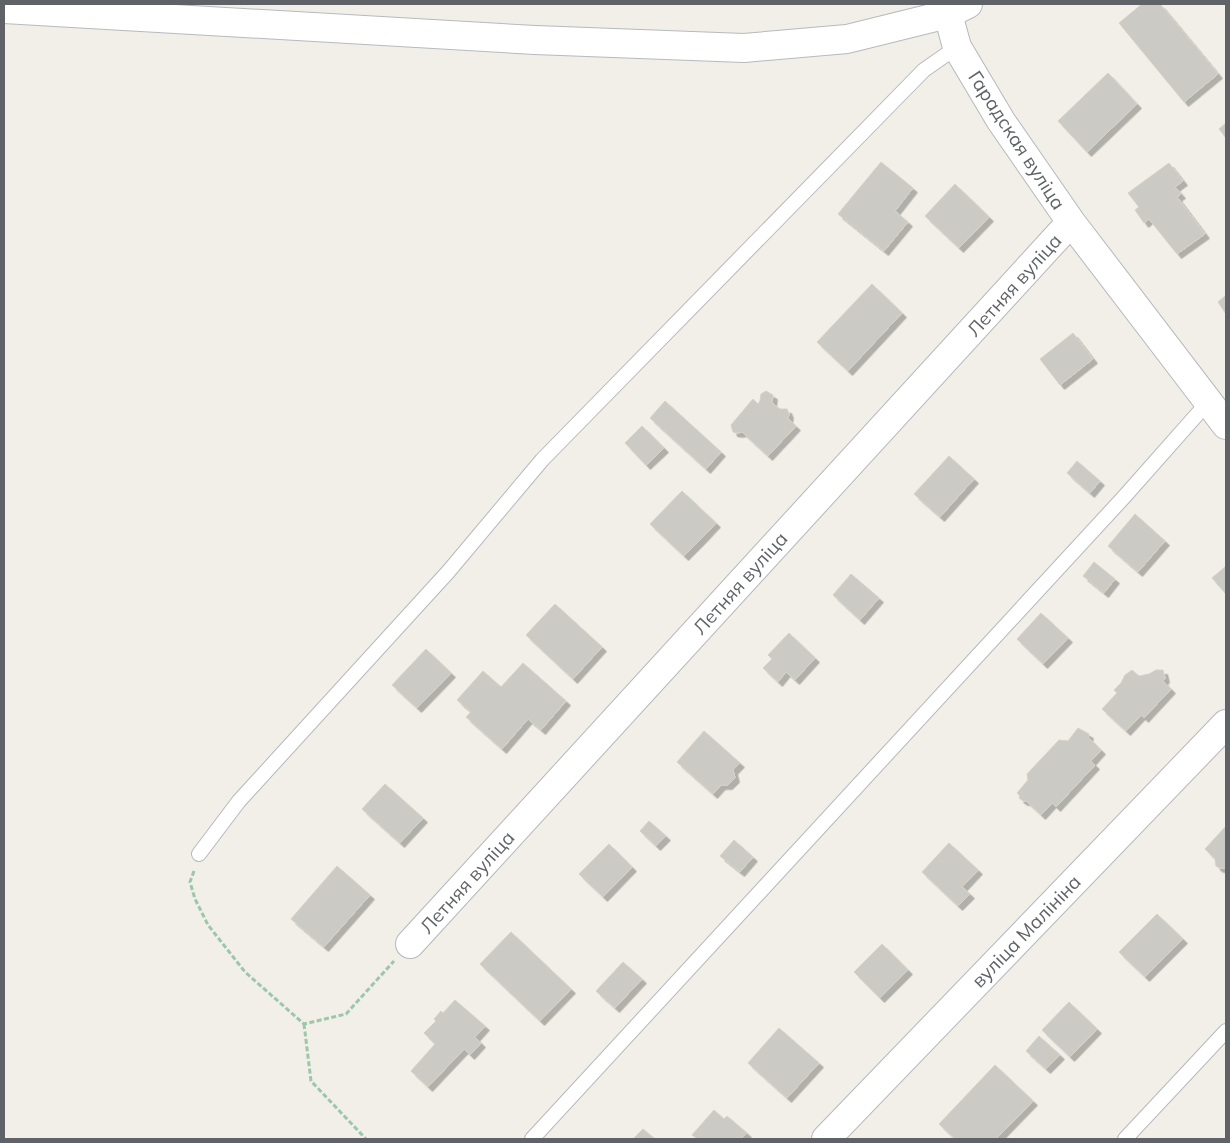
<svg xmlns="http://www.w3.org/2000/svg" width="1230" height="1143" font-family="Mulish,sans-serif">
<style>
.building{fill:#cccac5;stroke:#d6d1c6;filter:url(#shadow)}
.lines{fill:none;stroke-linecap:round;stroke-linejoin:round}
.lane-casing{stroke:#b5b8bc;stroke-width:16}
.street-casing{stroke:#b5b8bc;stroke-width:30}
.secondary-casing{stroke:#b6babf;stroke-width:30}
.path{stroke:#9cc7a9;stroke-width:3;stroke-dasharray:5 2.5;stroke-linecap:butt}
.lane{stroke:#fff;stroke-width:14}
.street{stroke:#fff;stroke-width:28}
.secondary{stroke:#fff;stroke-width:28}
.labels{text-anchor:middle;stroke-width:4;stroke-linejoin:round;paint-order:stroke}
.street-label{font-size:19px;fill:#5f6368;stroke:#fff}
</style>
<defs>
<filter id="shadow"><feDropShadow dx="4.5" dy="4.5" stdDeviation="0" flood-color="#0004"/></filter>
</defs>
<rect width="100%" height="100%" fill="#f1efe8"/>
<path class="building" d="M 1142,4 L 1160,4 L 1218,74 L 1184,102 L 1119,23 Z
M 1108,73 L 1137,104 L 1087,152 L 1058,121 Z
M 1226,123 L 1226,138 L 1219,129 Z
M 881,162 L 913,188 L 895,211 L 908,222 L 884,251 L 838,214 Z
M 1169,163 L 1183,181 L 1175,187 L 1181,194 L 1177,197 L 1205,234 L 1177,254 L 1149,219 L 1144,223 L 1135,210 L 1139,207 L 1128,193 Z
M 955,184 L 989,217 L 959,248 L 925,216 Z
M 872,284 L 902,313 L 848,371 L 817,342 Z
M 1226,295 L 1226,314 L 1218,302 Z
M 1073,333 L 1093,359 L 1060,385 L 1040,359 Z
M 766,391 L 773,395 L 772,403 L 780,409 L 787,409 L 789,414 L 788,419 L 796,426 L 768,456 L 742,432 L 738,433 L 733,432 L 731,425 L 753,399 L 758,404 L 760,401 L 761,394 Z
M 665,401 L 721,452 L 706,469 L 650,418 Z
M 642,426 L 664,448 L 646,465 L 625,443 Z
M 949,456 L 974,479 L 940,517 L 914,494 Z
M 1077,461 L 1100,481 L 1090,493 L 1067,473 Z
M 682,491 L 716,523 L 700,540 L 684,556 L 650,524 Z
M 1135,514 L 1165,541 L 1138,572 L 1108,546 Z
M 1094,562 L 1115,579 L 1104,593 L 1083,576 Z
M 1226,566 L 1226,594 L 1212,578 Z
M 851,574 L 879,598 L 860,620 L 833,595 Z
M 555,604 L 602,647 L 573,679 L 526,635 Z
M 1041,613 L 1068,638 L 1043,664 L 1017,639 Z
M 789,633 L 815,658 L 795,680 L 786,672 L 778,682 L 763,668 L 772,659 L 768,655 Z
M 426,649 L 451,673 L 417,708 L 392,685 Z
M 523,663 L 566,701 L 541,730 L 528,719 L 502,749 L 466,717 L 471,712 L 457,700 L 483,671 L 501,687 Z
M 1132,670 L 1139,676 L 1149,674 L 1156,670 L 1163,670 L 1165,678 L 1163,681 L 1171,689 L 1144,718 L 1141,715 L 1126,731 L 1102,709 L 1117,693 L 1114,690 L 1121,683 L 1125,675 Z
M 1078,728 L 1089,734 L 1088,737 L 1101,750 L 1091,761 L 1095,765 L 1056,807 L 1052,803 L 1041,815 L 1026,801 L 1023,801 L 1019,798 L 1020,796 L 1017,793 L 1028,780 L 1027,774 L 1059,740 L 1068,741 Z
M 704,731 L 740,763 L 733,770 L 735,778 L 728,785 L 721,785 L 713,794 L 677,762 Z
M 385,784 L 423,818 L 400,843 L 362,809 Z
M 649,821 L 666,836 L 656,846 L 640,831 Z
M 1226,826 L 1226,868 L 1219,868 L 1216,866 L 1215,859 L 1205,849 Z
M 734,840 L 753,857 L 740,872 L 720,856 Z
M 949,843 L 978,870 L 962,887 L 970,894 L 958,906 L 922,872 Z
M 609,844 L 632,867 L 603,897 L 579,874 Z
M 337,866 L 370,895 L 324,947 L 291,919 Z
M 1157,914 L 1183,939 L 1145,977 L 1119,952 Z
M 511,932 L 571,989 L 540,1021 L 480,964 Z
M 882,944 L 908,970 L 880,998 L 854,972 Z
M 623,962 L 642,979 L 615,1008 L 596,991 Z
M 455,1000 L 485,1026 L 475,1037 L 481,1043 L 470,1055 L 464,1049 L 428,1087 L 411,1071 L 435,1044 L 424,1033 L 436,1021 L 434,1019 L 441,1011 L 443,1013 Z
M 1069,1002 L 1097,1029 L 1070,1057 L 1042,1030 Z
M 779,1028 L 819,1063 L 787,1098 L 748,1063 Z
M 1039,1036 L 1060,1055 L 1046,1069 L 1026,1051 Z
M 995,1065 L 1033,1101 L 996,1139 L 955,1139 L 939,1124 Z
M 714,1110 L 724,1119 L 727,1116 L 747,1133 L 741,1139 L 698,1139 L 692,1135 Z
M 643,1129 L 655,1139 L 633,1139 Z"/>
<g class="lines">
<g class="lane-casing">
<path id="lane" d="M 199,854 L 239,801 L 448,572 L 542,460 L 924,70 L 957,47
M 532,1139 L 1124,497 L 1209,401
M 1125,1139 L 1226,1031"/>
</g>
<g class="street-casing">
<path id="street" d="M 948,14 L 957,47 L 1001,121 L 1071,222 L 1226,425
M 410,944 L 1071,222
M 826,1139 L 1226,724"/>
</g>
<g class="secondary-casing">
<path id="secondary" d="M 4,9 L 535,40 L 744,48 L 847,39 L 948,14 L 968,4"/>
</g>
<path class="path" d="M 194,871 L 190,882 L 195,899 L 208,925 L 245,972 L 304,1024 L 346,1014 L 394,961
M 304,1024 L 311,1081 L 366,1139"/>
<use href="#lane" class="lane"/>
<use href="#street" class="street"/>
<use href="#secondary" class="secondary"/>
</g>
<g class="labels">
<g class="street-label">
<text transform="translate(1017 140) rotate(57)" y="7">Гарадская вуліца</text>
<text transform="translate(1014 285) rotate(-48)" y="7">Летняя вуліца</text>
<text transform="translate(740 583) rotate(-48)" y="7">Летняя вуліца</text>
<text transform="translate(467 882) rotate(-48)" y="7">Летняя вуліца</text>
<text transform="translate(1026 931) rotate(-46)" y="7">вуліца Малініна</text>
</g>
</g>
<rect width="1230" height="1143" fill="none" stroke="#5f6368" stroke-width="10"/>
</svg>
